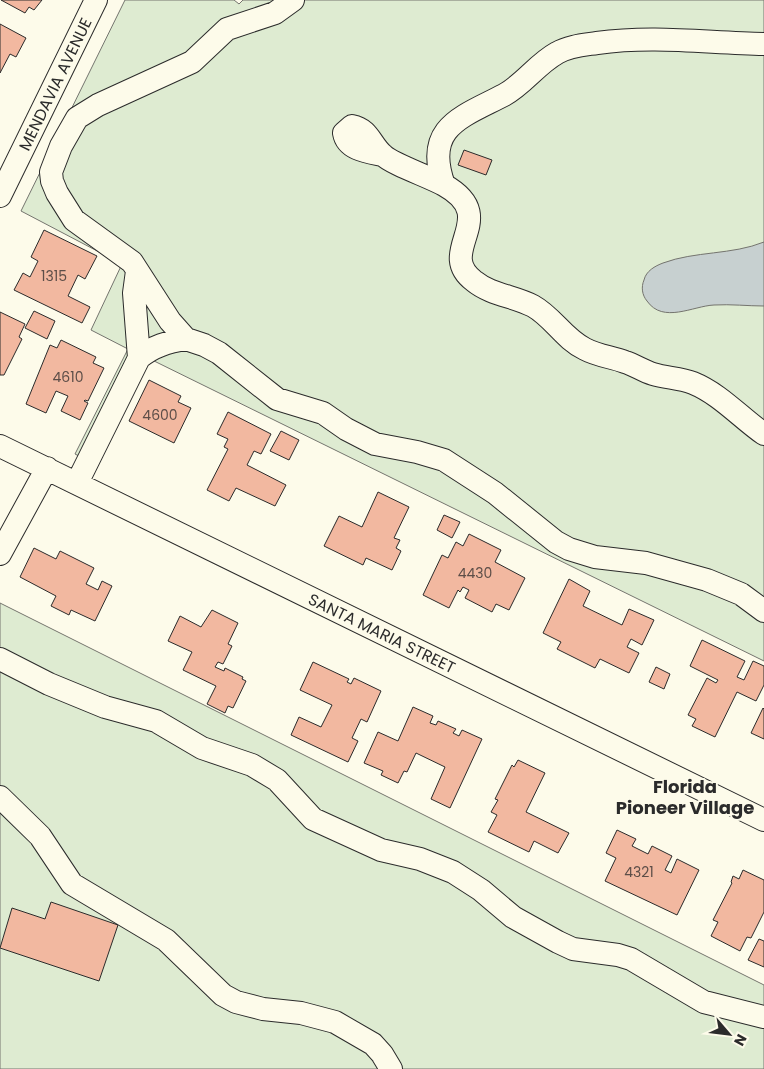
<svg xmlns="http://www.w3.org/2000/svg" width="764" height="1069" font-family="Poppins,sans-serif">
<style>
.green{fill:#deebd1;stroke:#74746e}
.water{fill:#c7d0d0;stroke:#74746e}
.building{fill:#f2b8a0;stroke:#2b2b2b}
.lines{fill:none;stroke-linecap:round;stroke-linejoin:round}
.minor-casing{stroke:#2b2b2b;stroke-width:24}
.minor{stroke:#fdfbea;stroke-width:22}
.labels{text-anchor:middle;stroke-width:4;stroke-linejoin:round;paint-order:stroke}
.number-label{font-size:14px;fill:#5d4e48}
.street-label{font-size:16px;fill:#2b2b2b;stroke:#fdfbea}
.neighbourhood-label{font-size:18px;font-weight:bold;fill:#2b2b2b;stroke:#fdfbea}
</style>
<rect width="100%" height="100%" fill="#fdfbea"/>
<path class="green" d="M 125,0 L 234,0 L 239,4 L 243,0 L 764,0 L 764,661 L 148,358 L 95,464 L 75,454 L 128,349 L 91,330 L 122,264 L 21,211 Z
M 0,603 L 764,985 L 764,1069 L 0,1069 Z"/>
<path class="water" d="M 764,242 L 764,306 C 748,306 731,304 714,305 C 693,306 663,324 647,301 C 642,295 641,287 644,280 C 646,271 655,266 663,263 C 695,251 732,255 764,242 Z"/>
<path class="building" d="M 1,0 L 42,0 L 34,10 L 29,7 L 25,13 Z
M 0,24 L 26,38 L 16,57 L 10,54 L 0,73 Z
M 464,150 L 492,160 L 486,175 L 458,165 Z
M 44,230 L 97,256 L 85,279 L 78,275 L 68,296 L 90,307 L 82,323 L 14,290 L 23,273 L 30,277 L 38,261 L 31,257 Z
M 34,311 L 55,321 L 47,339 L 25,328 Z
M 0,312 L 25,324 L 19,337 L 22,339 L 4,375 L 0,375 Z
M 61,340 L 96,357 L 93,363 L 104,368 L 88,401 L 85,400 L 84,401 L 88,403 L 80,420 L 61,411 L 68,396 L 56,391 L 46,413 L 26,404 L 50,345 L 57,348 Z
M 149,380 L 181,396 L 178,402 L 191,408 L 174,443 L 129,421 Z
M 228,412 L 271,434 L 261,454 L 254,451 L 247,465 L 286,485 L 275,506 L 236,488 L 229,501 L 207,490 L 228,449 L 224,447 L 228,439 L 217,434 Z
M 281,431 L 299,440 L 289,460 L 270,451 Z
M 378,492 L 409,507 L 394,538 L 400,540 L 396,548 L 401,551 L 392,570 L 366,558 L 363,565 L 324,546 L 339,516 L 362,527 Z
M 444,515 L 460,522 L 452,538 L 437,530 Z
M 469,534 L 501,550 L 495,562 L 525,578 L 509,610 L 496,604 L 492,612 L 465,598 L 469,590 L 463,587 L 460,592 L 458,590 L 449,608 L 423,595 L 442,555 L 448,558 L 456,542 L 463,546 Z
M 34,548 L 56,559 L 60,551 L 94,568 L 86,584 L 98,590 L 102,581 L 112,586 L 95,621 L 71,610 L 69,615 L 51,606 L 56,596 L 20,577 Z
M 569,579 L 590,591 L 583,606 L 622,625 L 629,609 L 654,620 L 642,645 L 631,639 L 627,647 L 639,653 L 629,673 L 600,659 L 595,668 L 557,649 L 561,642 L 543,633 Z
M 212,610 L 238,623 L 228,644 L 232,646 L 223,664 L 218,662 L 215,667 L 224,671 L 225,668 L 243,677 L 242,679 L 246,681 L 233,708 L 228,706 L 225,713 L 207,704 L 216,686 L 183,670 L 192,652 L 168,641 L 180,616 L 201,627 Z
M 702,640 L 745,661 L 737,677 L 744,680 L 753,661 L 764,666 L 764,685 L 756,701 L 737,692 L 715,737 L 692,726 L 696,719 L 688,715 L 707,678 L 716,683 L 718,680 L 690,666 Z
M 313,662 L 349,679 L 347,682 L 351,684 L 354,678 L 381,691 L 367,722 L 361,719 L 352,738 L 358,741 L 348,762 L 291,735 L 299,717 L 321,727 L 332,705 L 300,690 Z
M 656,667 L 670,674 L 664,689 L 649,682 Z
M 413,707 L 433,716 L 430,723 L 436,725 L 438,721 L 456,729 L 453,733 L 459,736 L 462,730 L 482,739 L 450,808 L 431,799 L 445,767 L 416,753 L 407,772 L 404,771 L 398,783 L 381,775 L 383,771 L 364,763 L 378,732 L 398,741 Z
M 763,708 L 764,709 L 764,739 L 751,733 Z
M 518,760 L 545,773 L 526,812 L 569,833 L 558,853 L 534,841 L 529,852 L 488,832 L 497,815 L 491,812 L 498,800 L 495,799 L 512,765 L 514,767 Z
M 617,830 L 636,839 L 632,846 L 648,854 L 652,846 L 672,856 L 665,870 L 671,873 L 677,859 L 699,870 L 677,915 L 605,881 L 616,858 L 606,853 Z
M 743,870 L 764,880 L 764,912 L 751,938 L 747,937 L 740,951 L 711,936 L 718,922 L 713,920 L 732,883 L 731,882 L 733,876 L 739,879 Z
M 51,902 L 118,925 L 99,981 L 0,948 L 12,908 L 45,919 Z
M 759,939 L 764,941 L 764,967 L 748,960 Z"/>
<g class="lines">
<g class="minor-casing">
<path id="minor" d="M 293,0 L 275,13 L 227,29 L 192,62 L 98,105 L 77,118 L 61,146 L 51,172 L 52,181 L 57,193 L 74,220 L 132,262 L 170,321 L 186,339 L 204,345 L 219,353 L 277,399 L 323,413 L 346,429 L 375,444 L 417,452 L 444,460 L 495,493 L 556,542 L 569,549 L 595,557 L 646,563 L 707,580 L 741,594 L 764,611
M 764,44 C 707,43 654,35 597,43 C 584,45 569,46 557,53 C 537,64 524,84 504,95 C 462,117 423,127 444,185 C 503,218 434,251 474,281 C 491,295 514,296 533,306 C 553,317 564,339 585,349 C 598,356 612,357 625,362 C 635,365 643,371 653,374 C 666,378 680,378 693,383 C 720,394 741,418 764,434
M 383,155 C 368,152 347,150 344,133 L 352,126 C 369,129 371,145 383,155 C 392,164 430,177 444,185
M 0,196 L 96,0
M 137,271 L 134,293 L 139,358
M 0,446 L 764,820
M 77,483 L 139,358 C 153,346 168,342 186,339
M 0,554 L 47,468
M 0,659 L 49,684 L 105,707 L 156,721 L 202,748 L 252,765 L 277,780 L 313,819 L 381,850 L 420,859 L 453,872 L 481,890 L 513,917 L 558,942 L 573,949 L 618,955 L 631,959 L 704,1002 L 764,1017
M 0,797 L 40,836 L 72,884 L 166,940 L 223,995 L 236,1002 L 263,1009 L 301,1013 L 335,1022 L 373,1044 L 382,1054 L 391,1069"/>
</g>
<use href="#minor" class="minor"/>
</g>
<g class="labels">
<g class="number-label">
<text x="54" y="281">1315</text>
<text x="68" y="382">4610</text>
<text x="160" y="420">4600</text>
<text x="475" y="578">4430</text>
<text x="639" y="877">4321</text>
</g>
<g class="street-label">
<text transform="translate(55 84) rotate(-64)" y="6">MENDAVIA AVENUE</text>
<text transform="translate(382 633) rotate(26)" y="6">SANTA MARIA STREET</text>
</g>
<g class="neighbourhood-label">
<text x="685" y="793">Florida<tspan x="685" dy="21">Pioneer Village</tspan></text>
</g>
</g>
<g transform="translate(729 1034) rotate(118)" stroke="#fdfbea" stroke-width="4" paint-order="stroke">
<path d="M0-4L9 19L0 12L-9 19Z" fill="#2b2b2b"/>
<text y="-8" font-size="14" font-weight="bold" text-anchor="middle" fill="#2b2b2b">N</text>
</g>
</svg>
